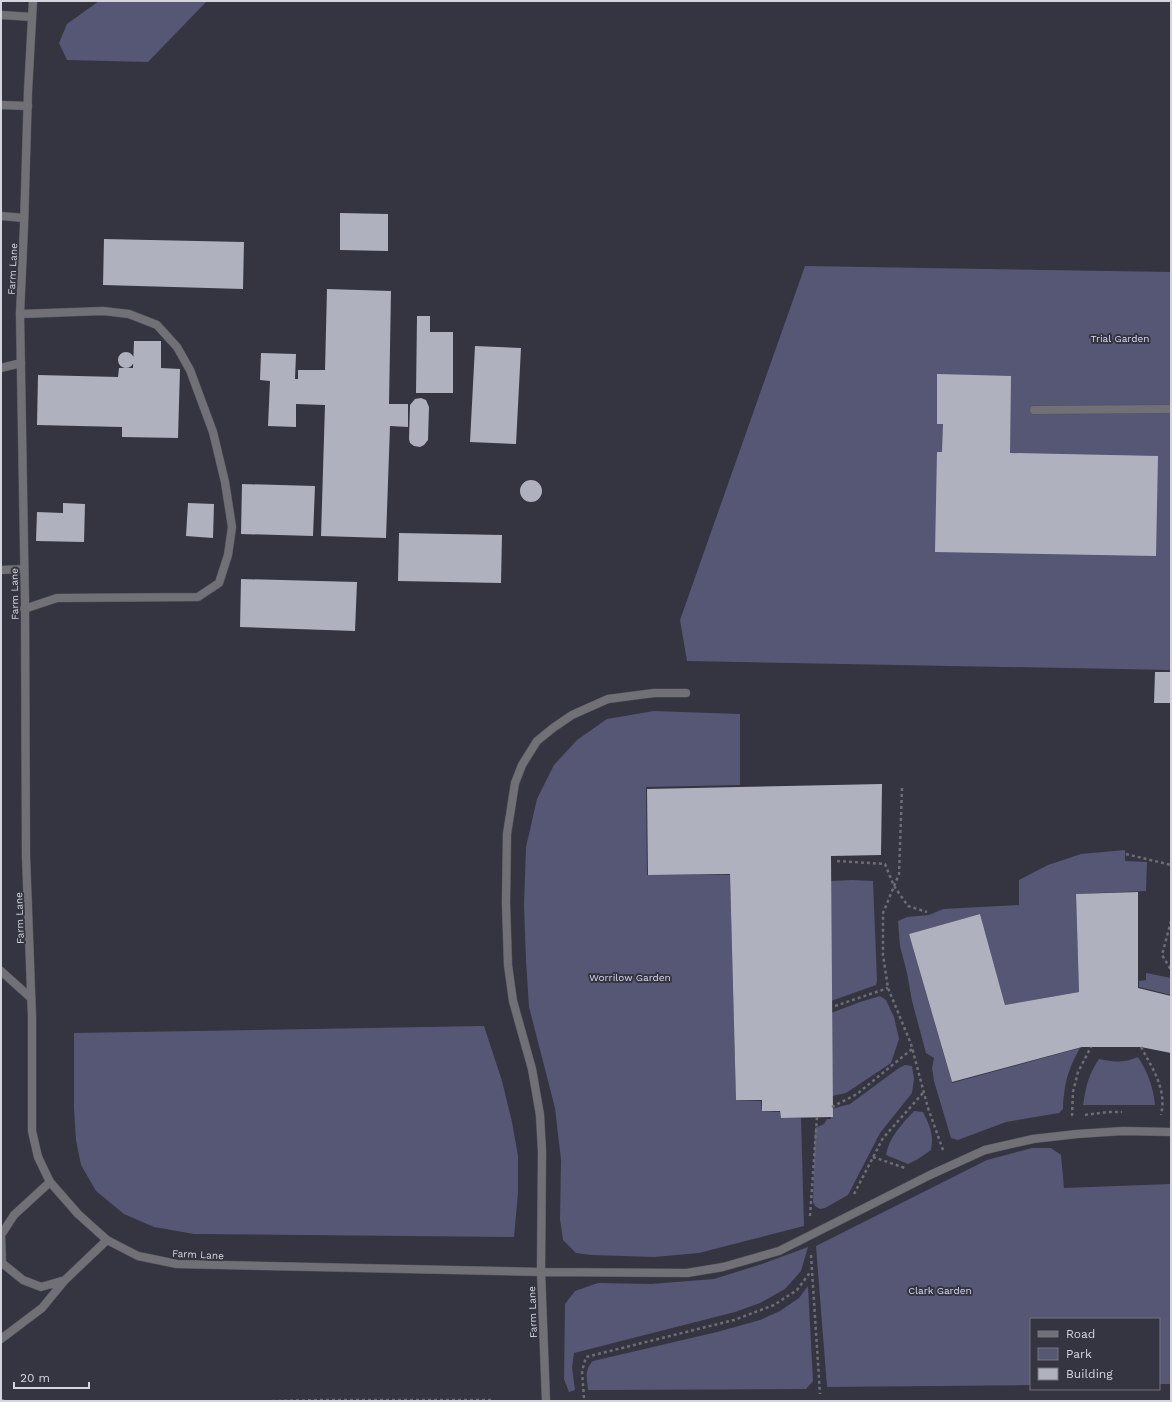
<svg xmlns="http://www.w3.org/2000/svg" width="1172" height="1402" font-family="'Work Sans',sans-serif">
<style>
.green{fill:#555775}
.building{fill:#b0b1bf}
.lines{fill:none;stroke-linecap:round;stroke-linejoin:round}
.service-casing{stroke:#51525c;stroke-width:9}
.minor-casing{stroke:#51525c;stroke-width:9}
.path{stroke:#6c6d77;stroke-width:2.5;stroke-dasharray:3 3;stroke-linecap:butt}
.service{stroke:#707076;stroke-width:8}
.minor{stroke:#707076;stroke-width:8}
.labels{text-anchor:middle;stroke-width:4;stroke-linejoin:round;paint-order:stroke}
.street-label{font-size:10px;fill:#d5d6dd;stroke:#343540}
.park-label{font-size:10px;fill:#d9dbf7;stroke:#343540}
</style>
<rect width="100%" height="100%" fill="#343540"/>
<path class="green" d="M 99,1 L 207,1 L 148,62 L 67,60 L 59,43 L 67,24 Z
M 805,266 L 1171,272 L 1171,670 L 687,661 L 680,620 Z
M 654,711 L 740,714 L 740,785 L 646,787 L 647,875 L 730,875 L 736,1100 L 761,1101 L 762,1111 L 780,1112 L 781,1118 L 801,1118 L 804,1226 L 699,1253 L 654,1257 L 591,1255 L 576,1253 L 563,1240 L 560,1219 L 561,1160 L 555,1108 L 529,1007 L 526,961 L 524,905 L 526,847 L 537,799 L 554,765 L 577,740 L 607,719 Z
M 1125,850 L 1125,861 L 1147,862 L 1146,891 L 1076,894 L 1079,992 L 1005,1005 L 980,914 L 909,934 L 952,1083 L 1080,1048 C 1068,1069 1064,1084 1063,1109 L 1059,1113 L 1006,1122 L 958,1140 L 951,1138 L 934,1081 L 932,1068 L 934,1058 L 926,1053 L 912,1001 L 907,973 L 900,946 L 898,921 L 907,917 L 929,915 L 943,909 L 1019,905 L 1019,880 L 1048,865 L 1081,854 Z
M 852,880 L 873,881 L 877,981 L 876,985 L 831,1001 L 831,881 Z
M 1146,973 L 1171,978 L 1171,995 L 1139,987 L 1139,981 L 1146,980 Z
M 880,996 L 886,1000 L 894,1017 L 899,1039 L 891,1063 L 846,1093 L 832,1096 L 831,1013 L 860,1002 Z
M 484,1026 L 502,1081 L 512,1122 L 518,1156 L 518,1193 L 514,1237 L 194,1234 L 154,1227 L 124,1214 L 96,1191 L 81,1165 L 76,1140 L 74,1108 L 74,1033 Z
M 1138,1057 C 1148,1073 1153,1086 1155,1105 L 1083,1105 C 1086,1087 1088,1075 1099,1059 C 1113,1062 1124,1063 1138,1057 Z
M 905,1065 L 912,1066 L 914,1079 L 912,1093 L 880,1133 L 848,1195 L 825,1208 L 820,1209 L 815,1206 L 813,1202 L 815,1128 L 824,1124 L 827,1119 L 831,1119 L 831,1109 L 850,1104 L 899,1068 Z
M 914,1111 L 923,1112 C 930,1126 934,1134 931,1150 L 918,1159 L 908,1164 L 886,1155 C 889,1137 902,1124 914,1111 Z
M 1032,1148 L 1051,1148 L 1061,1155 L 1064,1188 L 1171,1184 L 1171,1384 L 1159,1384 L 1159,1319 L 1031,1319 L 1031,1385 L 827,1387 L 816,1246 L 987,1160 Z
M 808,1247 L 801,1271 L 785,1289 L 760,1303 L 735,1312 L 574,1353 L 572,1367 L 575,1390 L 569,1392 L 564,1379 L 565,1304 L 575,1291 L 598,1283 L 651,1284 L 714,1279 L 762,1264 Z
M 808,1286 L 813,1381 L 806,1389 L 588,1390 C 587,1378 584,1370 593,1361 L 717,1332 L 760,1320 L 780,1311 L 799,1298 Z"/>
<path class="building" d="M 340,213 L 388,214 L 388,251 L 340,250 Z
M 104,239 L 244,242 L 243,289 L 103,285 Z
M 327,289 L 391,291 L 389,404 L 408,404 L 408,427 L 390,426 L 386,538 L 321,536 L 325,405 L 296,404 L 296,427 L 268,426 L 270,381 L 260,380 L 261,353 L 296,354 L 295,379 L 298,379 L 298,370 L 325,370 Z
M 417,316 L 430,316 L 430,332 L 453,332 L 453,393 L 416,393 Z
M 134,341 L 161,341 L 161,368 L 180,369 L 178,438 L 122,437 L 122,427 L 37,425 L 38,375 L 118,377 L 119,368 L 133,368 Z
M 475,346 L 521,348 L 516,444 L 470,442 Z
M118 360a8 8 0 1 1 16 0a8 8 0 1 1-16 0Z
M 937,374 L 1011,376 L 1010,453 L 1158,456 L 1156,556 L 935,552 L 937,452 L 942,452 L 943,424 L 937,424 Z
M 421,398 L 426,400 L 429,407 L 428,440 L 424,445 L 420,447 L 414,446 L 410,443 L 409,439 L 410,405 L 415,399 Z
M520 491a11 11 0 1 1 22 0a11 11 0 1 1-22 0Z
M 242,484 L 315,486 L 313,536 L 241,534 Z
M 63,503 L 85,504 L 84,542 L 36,541 L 37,512 L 63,513 Z
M 188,503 L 214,504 L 213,538 L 186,536 Z
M 399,533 L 502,535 L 501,583 L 398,581 Z
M 241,579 L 357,582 L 355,631 L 240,627 Z
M 1155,672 L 1171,672 L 1171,703 L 1154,703 Z
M 882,784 L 881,855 L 831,856 L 833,1117 L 781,1118 L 780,1111 L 762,1111 L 762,1100 L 736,1100 L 730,874 L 648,875 L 647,789 Z
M 1138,892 L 1138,988 L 1171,996 L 1171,1053 L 1141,1047 L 1082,1047 L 952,1082 L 909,934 L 980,914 L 1005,1005 L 1079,992 L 1076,894 Z"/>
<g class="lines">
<g class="service-casing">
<path id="service" d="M 1,15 L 32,17
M 1,105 L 28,106
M 1,216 L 24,218
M 20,314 L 103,311 L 129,314 L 157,325 L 177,347 L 190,370 L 213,432 L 225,482 L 232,527 L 228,555 L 219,583 L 198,597 L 57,598 L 24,609
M 1,368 L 21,363
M 1034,410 L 1171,409
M 1,570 L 24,569
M 1,971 L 31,998
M 50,1182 L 14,1215 L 1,1235 L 2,1263 L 23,1280 L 41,1287 L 65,1280
M 1,1339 L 42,1308 L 65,1280 L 107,1240"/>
</g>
<g class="minor-casing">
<path id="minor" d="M 33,1 L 28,91 L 24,226 L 20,314 L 25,603 L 26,856 L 32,1017 L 32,1131 L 38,1157 L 50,1182 L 78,1214 L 107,1240 L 138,1256 L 177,1264 L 541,1272 L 546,1401
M 686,693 L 654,693 L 608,699 L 572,715 L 553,728 L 537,741 L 522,765 L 515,783 L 507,834 L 506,903 L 508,965 L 513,1001 L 532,1069 L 540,1115 L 542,1152 L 541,1272 L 687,1273 L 723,1267 L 779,1251 L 930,1175 L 985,1150 L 1033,1139 L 1077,1134 L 1123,1131 L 1171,1132"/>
</g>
<path class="path" d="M 902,788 L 899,874 L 883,913 L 883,955 L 888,988 L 911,1044 L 928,1108 L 943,1150
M 1126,854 L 1171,865
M 837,861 L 885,864 L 894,886 L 908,906 L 927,912
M 1171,921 L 1162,955 L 1171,970
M 835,1006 L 888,988
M 1141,1047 C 1153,1069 1167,1090 1161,1115
M 832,1107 L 857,1094 L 912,1049
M 1085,1115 L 1108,1112 L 1122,1112
M 1072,1116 L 1073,1092 L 1078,1072 L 1091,1047
M 873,1157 L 905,1168
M 854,1194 L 883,1138 L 923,1093
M 810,1216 L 817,1117
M 811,1255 L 820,1394
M 584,1398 L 582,1371 L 586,1357 L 734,1320 L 774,1305 L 797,1290 L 811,1271
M 1,1400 L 7,1401
M 272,1401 L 325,1400 L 494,1400"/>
<use href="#service" class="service"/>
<use href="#minor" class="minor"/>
</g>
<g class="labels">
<g class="street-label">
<text transform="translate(12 269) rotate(-87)" y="4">Farm Lane</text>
<text transform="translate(14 594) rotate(-91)" y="4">Farm Lane</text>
<text transform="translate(19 918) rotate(-92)" y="4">Farm Lane</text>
<text transform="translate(198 1254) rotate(3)" y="4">Farm Lane</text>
<text transform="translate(532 1312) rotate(-92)" y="4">Farm Lane</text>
</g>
<g class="park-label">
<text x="1120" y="342">Trial Garden</text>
<text x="630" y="981">Worrilow Garden</text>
<text x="940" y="1294">Clark Garden</text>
</g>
</g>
<rect width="1172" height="1402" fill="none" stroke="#d5d6dd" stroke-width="4"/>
<rect x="1030" y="1318" width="130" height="72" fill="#343540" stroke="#74757f"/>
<rect x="1038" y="1331" width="20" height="6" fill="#707076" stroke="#74757f"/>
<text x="1066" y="1338" font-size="12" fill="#d5d6dd">Road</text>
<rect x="1038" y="1348" width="20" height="12" fill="#555775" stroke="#74757f"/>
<text x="1066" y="1358" font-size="12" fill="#d5d6dd">Park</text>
<rect x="1038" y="1368" width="20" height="12" fill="#b0b1bf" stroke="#74757f"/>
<text x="1066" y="1378" font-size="12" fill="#d5d6dd">Building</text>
<path d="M14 1382v6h75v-6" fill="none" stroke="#d5d6dd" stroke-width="2"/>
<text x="20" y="1382" font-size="12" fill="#d5d6dd" stroke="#343540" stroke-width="3" paint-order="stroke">20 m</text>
</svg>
